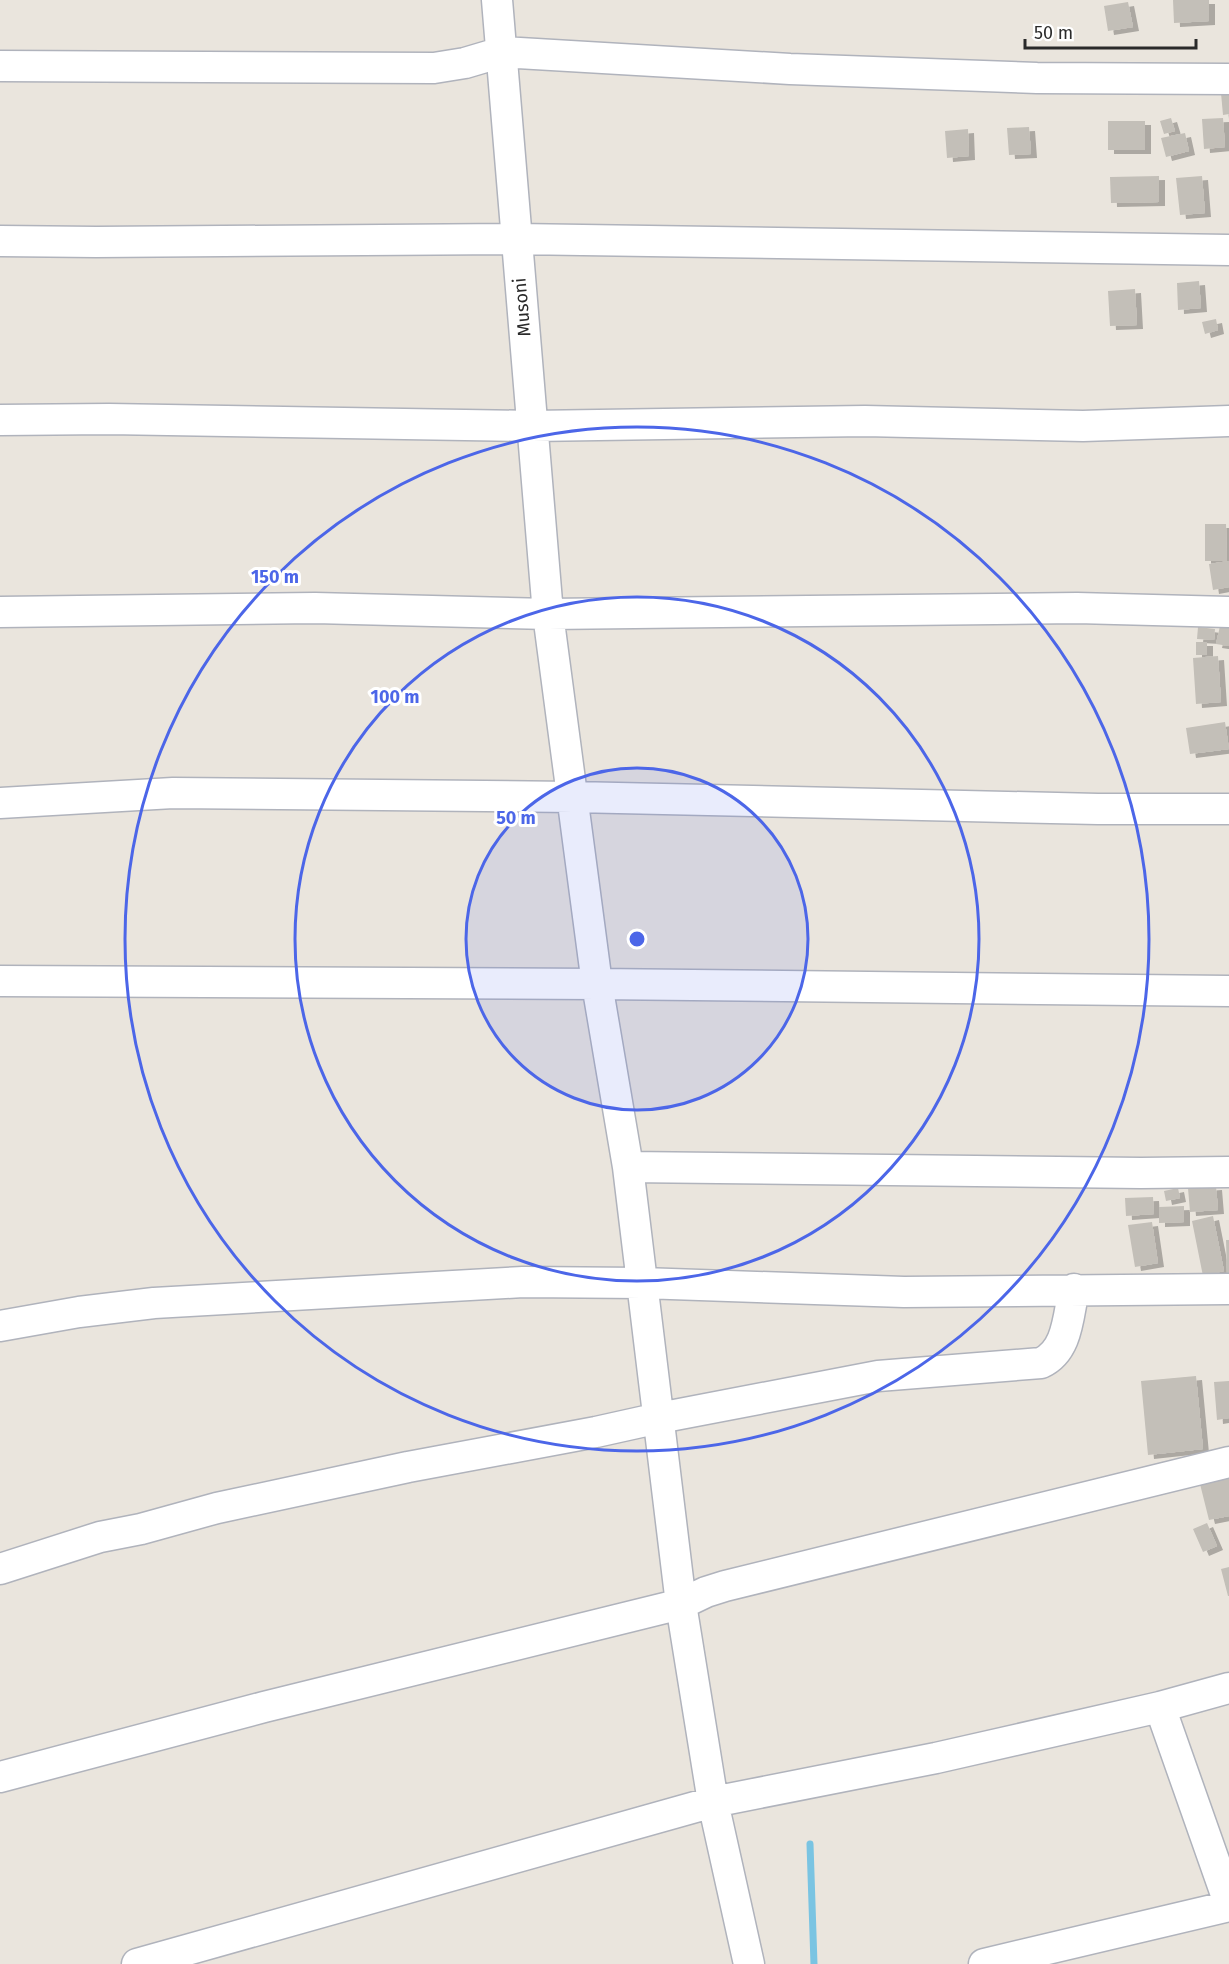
<svg xmlns="http://www.w3.org/2000/svg" width="1229" height="1964" font-family="'Fira Sans',sans-serif">
<style>
.lines{fill:none;stroke-linecap:round;stroke-linejoin:round}
.stream{stroke:#7ac4e2;stroke-width:7}
.building{fill:#c3bfb8;filter:url(#shadow)}
.minor-casing{stroke:#b0b3bc;stroke-width:33}
.minor{stroke:#fff;stroke-width:30}
.ring{fill:none;stroke:#4c66e8;stroke-width:3}
.labels{text-anchor:middle;stroke-width:6;stroke-linejoin:round;paint-order:stroke}
.street-label{font-size:18px;fill:#2a2a2a;stroke:#fff}
.centre{fill:#4c66e8;stroke:#fff;stroke-width:3}
.ring-label{font-size:18px;text-anchor:middle;font-weight:bold;fill:#4c66e8;stroke:#fff;stroke-width:6;stroke-linejoin:round;paint-order:stroke}
</style>
<defs>
<filter id="shadow"><feDropShadow dx="6" dy="4" stdDeviation="0" flood-color="#0004"/></filter>
</defs>
<rect width="100%" height="100%" fill="#eae5dd"/>
<g class="lines">
<path class="stream" d="M 810,1844 L 814,1964"/>
</g>
<path class="building" d="M 1173,0 L 1209,0 L 1209,21 L 1174,23 Z
M 1128,2 L 1133,27 L 1108,31 L 1104,6 Z
M 1229,92 L 1229,114 L 1223,115 L 1221,93 Z
M 1171,118 L 1175,131 L 1164,134 L 1160,121 Z
M 1223,118 L 1225,147 L 1204,149 L 1202,119 Z
M 1108,121 L 1145,121 L 1145,150 L 1108,150 Z
M 1029,127 L 1031,154 L 1009,155 L 1007,128 Z
M 968,129 L 969,156 L 947,158 L 945,131 Z
M 1185,133 L 1189,151 L 1166,157 L 1161,138 Z
M 1159,176 L 1159,202 L 1111,203 L 1110,177 Z
M 1202,176 L 1205,213 L 1180,215 L 1176,178 Z
M 1199,281 L 1201,308 L 1178,310 L 1177,283 Z
M 1135,289 L 1137,325 L 1110,326 L 1108,291 Z
M 1216,319 L 1218,330 L 1205,334 L 1202,322 Z
M 1205,524 L 1226,524 L 1227,561 L 1205,561 Z
M 1229,561 L 1229,587 L 1213,590 L 1209,564 Z
M 1220,626 L 1229,627 L 1229,646 L 1216,644 Z
M 1198,627 L 1215,629 L 1214,640 L 1197,639 Z
M 1196,642 L 1207,642 L 1207,655 L 1196,655 Z
M 1218,656 L 1221,702 L 1196,704 L 1193,658 Z
M 1225,722 L 1229,749 L 1190,754 L 1186,728 Z
M 1216,1186 L 1218,1210 L 1190,1212 L 1188,1188 Z
M 1178,1188 L 1180,1198 L 1166,1201 L 1164,1191 Z
M 1153,1197 L 1154,1214 L 1126,1216 L 1125,1198 Z
M 1184,1206 L 1184,1222 L 1159,1223 L 1159,1207 Z
M 1213,1216 L 1224,1271 L 1203,1276 L 1192,1221 Z
M 1152,1222 L 1158,1263 L 1135,1267 L 1128,1225 Z
M 1226,1240 L 1229,1240 L 1229,1273 L 1227,1273 Z
M 1196,1376 L 1203,1449 L 1148,1455 L 1141,1381 Z
M 1229,1381 L 1229,1418 L 1217,1420 L 1214,1382 Z
M 1229,1477 L 1229,1516 L 1209,1520 L 1200,1484 Z
M 1207,1523 L 1217,1546 L 1203,1552 L 1193,1529 Z
M 1229,1567 L 1229,1596 L 1228,1596 L 1221,1569 Z"/>
<g class="lines">
<g class="minor-casing">
<path id="minor" d="M 497,0 L 548,614 L 597,984 L 628,1167 L 681,1604 L 713,1802 L 749,1964
M 0,66 L 434,68 L 465,63 L 502,52 L 790,69 L 1037,78 L 1229,79
M 0,241 L 96,242 L 517,239 L 1229,250
M 0,420 L 109,419 L 532,426 L 865,421 L 1083,426 L 1229,421
M 0,612 L 315,608 L 548,614 L 1077,608 L 1229,612
M 0,803 L 173,793 L 573,797 L 1098,809 L 1229,809
M 0,981 L 597,984 L 1229,991
M 628,1167 L 1141,1173 L 1229,1172
M 0,1326 L 79,1312 L 154,1303 L 523,1282 L 642,1283 L 904,1292 L 1229,1289
M 0,1569 L 100,1537 L 141,1529 L 217,1508 L 408,1467 L 596,1432 L 659,1418 L 878,1376 L 1041,1363 C 1068,1351 1068,1316 1074,1289
M 1160,1707 L 1229,1903
M 0,1777 L 264,1707 L 681,1604 L 706,1592 L 725,1586 L 1229,1462
M 137,1964 L 713,1802 L 936,1758 L 1160,1707 L 1229,1688
M 984,1964 L 1229,1906"/>
</g>
<use href="#minor" class="minor"/>
</g>
<circle cx="637" cy="939" r="171" fill="#4c66e8" fill-opacity=".12"/>
<g class="ring">
<circle cx="637" cy="939" r="171"/>
<circle cx="637" cy="939" r="342"/>
<circle cx="637" cy="939" r="512"/>
</g>
<g class="labels">
<g class="street-label">
<text transform="translate(522 307) rotate(-95)" y="6">Musoni</text>
</g>
</g>
<circle cx="637" cy="939" r="9" class="centre"/>
<g class="ring-label">
<text x="275" y="583">150 m</text>
<text x="395" y="703">100 m</text>
<text x="516" y="824">50 m</text>
</g>
<path d="M1025 39v9h171v-9" fill="none" stroke="#2a2a2a" stroke-width="3"/>
<text x="1034" y="39" font-size="18" fill="#2a2a2a" stroke="#ffffff" stroke-width="4.5" paint-order="stroke">50 m</text>
</svg>
